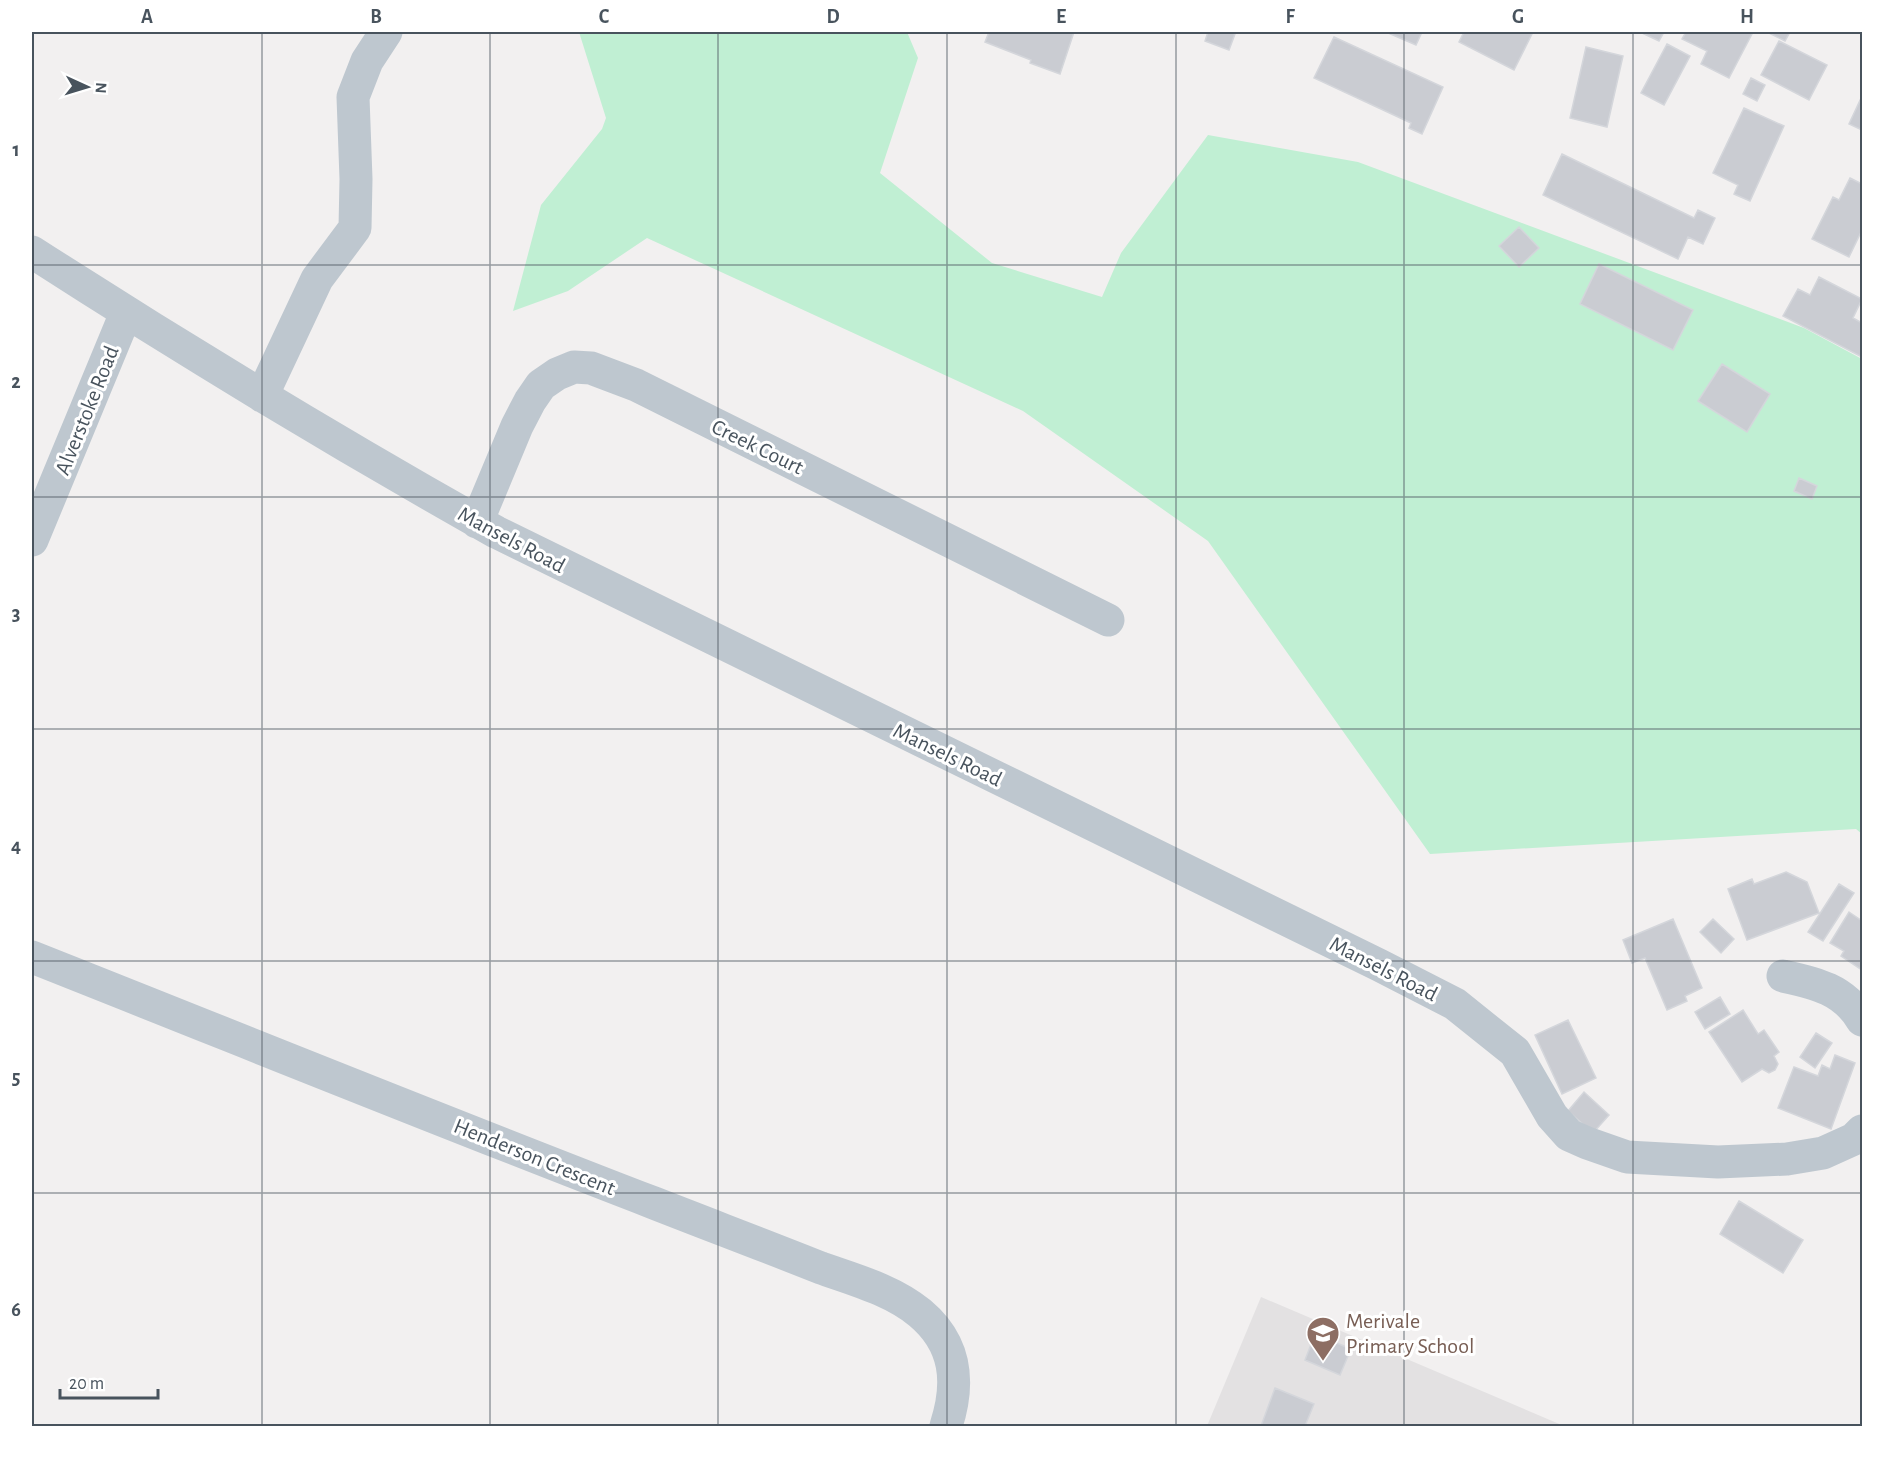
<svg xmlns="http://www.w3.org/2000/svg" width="1894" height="1458" font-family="'Alegreya Sans',sans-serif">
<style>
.education{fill:#e3e1e2}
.green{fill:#c0efd3}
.building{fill:#caccd2;stroke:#d4d6db;stroke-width:1.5}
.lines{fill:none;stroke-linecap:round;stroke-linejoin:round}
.minor{stroke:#bec7cf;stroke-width:33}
.grid{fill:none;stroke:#48535d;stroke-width:1.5;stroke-opacity:0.55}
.labels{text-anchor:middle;stroke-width:6;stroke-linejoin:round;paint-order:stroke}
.street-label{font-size:22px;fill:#48535d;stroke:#fff}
.education-label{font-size:22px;fill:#785e54;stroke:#fff;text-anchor:start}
.neatline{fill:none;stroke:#48535d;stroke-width:2}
.grid-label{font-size:20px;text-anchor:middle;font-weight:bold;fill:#48535d}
</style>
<rect width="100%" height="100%" fill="#f2f0f0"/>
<path class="education" d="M 1261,1297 L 1564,1426 L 1207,1426 Z"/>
<path class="green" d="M 579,32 L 907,32 L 918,58 L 880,173 L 992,263 L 1102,297 L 1121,253 L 1208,135 L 1358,162 L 1804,328 L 1862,359 L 1862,834 L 1856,829 L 1430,854 L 1208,541 L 1023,411 L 647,238 L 568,291 L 513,311 L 541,205 L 602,129 L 606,118 Z"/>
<path class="building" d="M 989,32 L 1074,32 L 1060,74 L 1030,63 L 1031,60 L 985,42 Z
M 1208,32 L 1229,32 L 1235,34 L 1229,50 L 1205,41 Z
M 1386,32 L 1422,32 L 1416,45 Z
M 1464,32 L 1527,32 L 1532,34 L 1514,70 L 1459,42 Z
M 1640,32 L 1664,32 L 1659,41 Z
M 1686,32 L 1753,32 L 1729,78 L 1701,64 L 1707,51 L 1682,39 Z
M 1767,32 L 1790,32 L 1785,41 Z
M 1334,37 L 1443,87 L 1422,134 L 1409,128 L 1411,123 L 1314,78 Z
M 1779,41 L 1827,65 L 1809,100 L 1761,75 Z
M 1667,44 L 1690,56 L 1664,105 L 1641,93 Z
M 1586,47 L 1623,56 L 1607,127 L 1570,118 Z
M 1751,78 L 1765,85 L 1757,101 L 1743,94 Z
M 1862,96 L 1862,130 L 1849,124 Z
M 1744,108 L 1784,126 L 1750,201 L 1734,194 L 1738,185 L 1713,173 Z
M 1562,154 L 1694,218 L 1698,210 L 1715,218 L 1703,244 L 1688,237 L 1678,259 L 1543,195 Z
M 1850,178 L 1862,184 L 1862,230 L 1849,257 L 1812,239 L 1833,197 L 1839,200 Z
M 1519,227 L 1539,248 L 1519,267 L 1499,246 Z
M 1599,264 L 1693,310 L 1673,350 L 1580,304 Z
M 1819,277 L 1862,299 L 1853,318 L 1862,323 L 1862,357 L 1783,316 L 1798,289 L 1810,295 Z
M 1722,364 L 1770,394 L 1747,432 L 1698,401 Z
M 1799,478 L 1817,486 L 1812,499 L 1794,491 Z
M 1786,872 L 1807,882 L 1819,913 L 1747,940 L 1728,889 L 1752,879 L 1754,884 Z
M 1839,884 L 1854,893 L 1823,941 L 1808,932 Z
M 1849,912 L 1862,921 L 1862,970 L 1841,956 L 1844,951 L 1830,943 Z
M 1673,919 L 1702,988 L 1685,996 L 1687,1001 L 1667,1010 L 1645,958 L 1632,963 L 1623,940 Z
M 1713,919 L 1734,939 L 1721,953 L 1700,932 Z
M 1720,997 L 1730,1014 L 1705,1029 L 1695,1012 Z
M 1743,1010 L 1758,1034 L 1764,1030 L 1779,1052 L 1774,1056 L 1778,1064 L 1775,1070 L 1769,1073 L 1762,1069 L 1742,1082 L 1709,1032 Z
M 1568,1020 L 1596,1078 L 1562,1094 L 1535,1035 Z
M 1816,1033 L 1832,1043 L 1815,1068 L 1800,1057 Z
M 1835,1055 L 1855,1063 L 1831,1129 L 1778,1108 L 1794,1067 L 1818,1076 L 1822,1065 L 1830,1069 Z
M 1584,1092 L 1609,1115 L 1593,1133 L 1568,1111 Z
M 1739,1201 L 1803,1240 L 1783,1273 L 1720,1234 Z
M 1315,1334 L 1351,1349 L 1340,1375 L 1305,1360 Z
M 1275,1388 L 1314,1404 L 1305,1426 L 1261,1426 Z"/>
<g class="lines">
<path class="minor" d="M 32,252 C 184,350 338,443 496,532 L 1379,965 L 1455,1004 L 1515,1052 L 1552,1116 L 1569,1135 L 1587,1143 L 1627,1157 L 1718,1162 L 1787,1159 L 1823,1153 L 1854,1139 L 1862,1131
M 262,396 L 317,279 L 355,228 L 356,179 L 353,97 L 367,61 L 386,32
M 477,522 L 517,426 L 530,401 L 541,385 L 557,374 L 574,367 L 591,368 L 636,385 L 1108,620
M 32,540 L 126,313
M 32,957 C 239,1039 446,1123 654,1203 C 710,1225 766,1246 821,1268 C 855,1280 892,1290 920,1313 C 957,1344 960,1383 946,1426
M 1783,976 C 1815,983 1844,989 1862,1020"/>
</g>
<path class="grid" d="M 262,32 L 262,1426M 490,32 L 490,1426M 718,32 L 718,1426M 947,32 L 947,1426M 1176,32 L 1176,1426M 1404,32 L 1404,1426M 1633,32 L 1633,1426M 32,265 L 1862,265M 32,497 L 1862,497M 32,729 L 1862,729M 32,961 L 1862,961M 32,1193 L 1862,1193"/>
<defs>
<g id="school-pin" transform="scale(1.725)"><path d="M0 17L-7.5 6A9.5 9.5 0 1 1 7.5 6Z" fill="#8d6e63" stroke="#fff"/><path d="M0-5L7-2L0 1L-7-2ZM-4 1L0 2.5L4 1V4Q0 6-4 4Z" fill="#fff"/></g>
</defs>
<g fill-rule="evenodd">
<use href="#school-pin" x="1323" y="1333"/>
</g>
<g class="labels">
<g class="street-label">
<text transform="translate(86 410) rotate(-68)" y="8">Alverstoke Road</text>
<text transform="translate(758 446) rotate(26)" y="8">Creek Court</text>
<text transform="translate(512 539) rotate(28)" y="8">Mansels Road</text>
<text transform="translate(948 754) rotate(26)" y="8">Mansels Road</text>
<text transform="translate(1384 968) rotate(27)" y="8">Mansels Road</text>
<text transform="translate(535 1156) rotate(22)" y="8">Henderson Crescent</text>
</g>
<g class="education-label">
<text x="1346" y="1328">Merivale<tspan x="1346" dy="25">Primary School</tspan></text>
</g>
</g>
<rect width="1894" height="1458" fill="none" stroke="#ffffff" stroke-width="66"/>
<g transform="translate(87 87) rotate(94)" stroke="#ffffff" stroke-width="4.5" paint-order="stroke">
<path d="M0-4.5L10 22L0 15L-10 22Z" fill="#48535d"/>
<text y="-9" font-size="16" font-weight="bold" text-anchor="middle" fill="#48535d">N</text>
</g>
<path d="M60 1389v9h98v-9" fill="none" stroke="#48535d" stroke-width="3"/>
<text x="69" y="1389" font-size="18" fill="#48535d" stroke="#ffffff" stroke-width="4.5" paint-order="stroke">20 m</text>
<rect x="33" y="33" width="1828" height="1392" class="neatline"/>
<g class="grid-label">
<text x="147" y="23">A</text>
<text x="376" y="23">B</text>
<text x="604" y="23">C</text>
<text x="833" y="23">D</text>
<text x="1061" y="23">E</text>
<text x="1290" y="23">F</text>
<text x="1518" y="23">G</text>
<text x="1747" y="23">H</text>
<text x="16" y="156">1</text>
<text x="16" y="388">2</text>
<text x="16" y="620">3</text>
<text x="16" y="852">4</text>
<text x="16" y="1084">5</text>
<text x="16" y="1316">6</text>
</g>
</svg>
